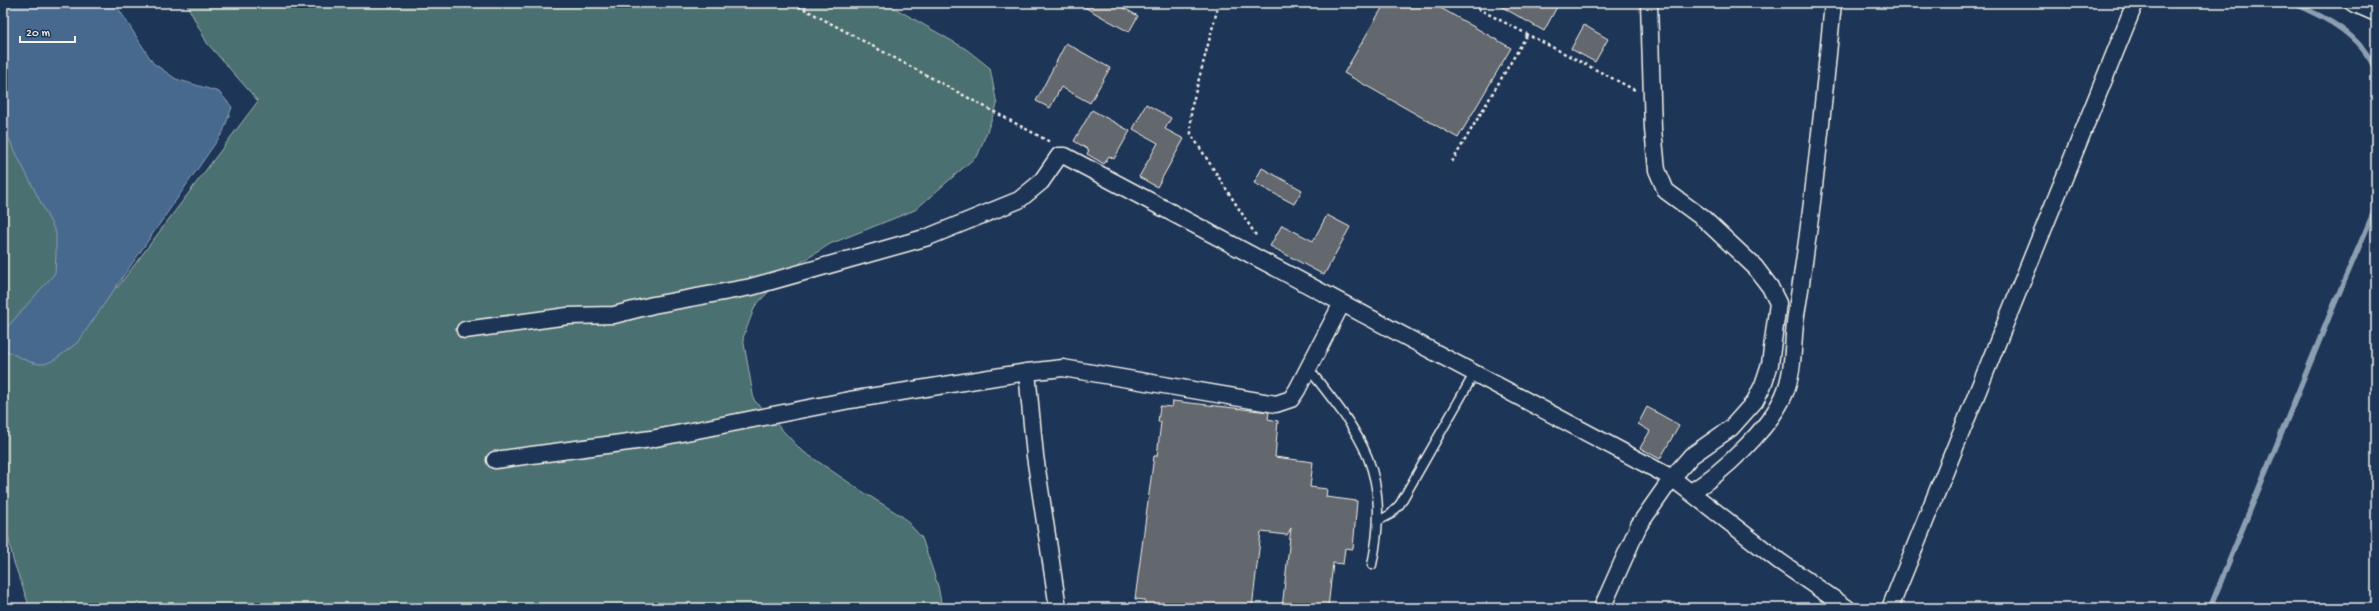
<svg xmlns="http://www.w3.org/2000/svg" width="2379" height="611" font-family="'Gochi Hand',sans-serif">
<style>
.green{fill:#4b6f71;stroke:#a0b0ac}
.water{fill:#46698d;stroke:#8c9fb1}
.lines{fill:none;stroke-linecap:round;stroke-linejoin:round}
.stream{stroke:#8c9fb1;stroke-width:5.5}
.building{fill:#64676e;stroke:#f4f1e8}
.service-casing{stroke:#f4f1e8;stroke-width:11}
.minor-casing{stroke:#f4f1e8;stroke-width:19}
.path{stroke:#f4f1e8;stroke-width:2.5;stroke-dasharray:3 3;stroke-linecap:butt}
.service{stroke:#1d3557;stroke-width:8}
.minor{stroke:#1d3557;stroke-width:16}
</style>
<rect width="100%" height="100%" fill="#1d3557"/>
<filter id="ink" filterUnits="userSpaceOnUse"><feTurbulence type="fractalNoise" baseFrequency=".025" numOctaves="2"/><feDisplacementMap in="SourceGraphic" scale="8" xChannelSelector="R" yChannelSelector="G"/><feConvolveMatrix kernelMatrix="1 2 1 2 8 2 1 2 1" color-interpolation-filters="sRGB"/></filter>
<g filter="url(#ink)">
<path class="green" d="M 3,3 L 59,102 L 117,288 L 258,101 L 207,43 L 186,3 L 886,3 L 966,49 L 990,68 L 997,105 L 978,155 L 915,210 L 830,244 L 788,271 L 755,306 L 743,338 L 754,400 L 801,450 L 860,490 L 903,517 L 922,538 L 938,586 L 942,608 L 30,608 L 13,560 L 3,511 Z"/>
<path class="water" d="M 3,3 L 115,3 L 153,63 L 176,79 L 219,92 L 232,107 L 223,132 L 78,342 C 44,368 46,371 7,351 L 3,332 L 55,273 L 56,255 L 56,233 L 3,127 Z"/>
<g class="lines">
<path class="stream" d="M 2292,3 C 2326,17 2361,35 2376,71
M 2210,608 L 2331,312 L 2376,207"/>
</g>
<path class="building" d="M 1077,3 L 1115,3 L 1138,16 L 1129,32 Z
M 1385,3 L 1432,3 L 1511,48 L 1458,138 L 1344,73 Z
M 1495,3 L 1559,3 L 1544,31 Z
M 1584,25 L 1608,39 L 1595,62 L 1571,49 Z
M 1066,43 L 1110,68 L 1090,103 L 1061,87 L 1050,108 L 1036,101 Z
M 1146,104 L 1171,118 L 1165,129 L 1184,139 L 1157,187 L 1139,177 L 1158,143 L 1133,129 Z
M 1092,110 L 1130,131 L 1114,159 L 1109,156 L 1104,164 L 1087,154 L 1089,150 L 1074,141 Z
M 1262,168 L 1302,190 L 1294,204 L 1254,183 Z
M 1327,215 L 1350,227 L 1324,275 L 1270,246 L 1282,225 L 1313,241 Z
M 1173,401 L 1269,412 L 1268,419 L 1278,421 L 1275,457 L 1313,462 L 1310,487 L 1327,489 L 1326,497 L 1357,501 L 1353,549 L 1345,548 L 1343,564 L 1333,563 L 1328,608 L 1282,608 L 1291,528 L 1287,535 L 1261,532 L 1252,608 L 1173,608 L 1145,605 L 1145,600 L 1135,599 L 1154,456 L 1157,456 L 1161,422 L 1158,422 L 1160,406 L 1172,407 Z
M 1647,407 L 1679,425 L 1660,459 L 1640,448 L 1650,431 L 1638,424 Z"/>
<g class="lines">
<g class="service-casing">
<path id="service" d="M 1308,368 C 1363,437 1391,472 1372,565
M 1378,521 L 1391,514 L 1400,504 L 1474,374"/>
</g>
<g class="minor-casing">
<path id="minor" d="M 2353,3 L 2376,13
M 465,330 L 568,316 L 614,315 L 653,305 L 751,287 L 928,237 L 1019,200 L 1041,182 L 1059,156 L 1065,156 L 1672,478 L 1779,561 L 1847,608
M 1027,372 L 1035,456 L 1058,608
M 495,460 L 651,439 L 850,400 L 1027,372 L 1063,368 L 1276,404 L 1291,399 L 1297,390 L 1342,303
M 1691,492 C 1722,473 1770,428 1784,395 C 1795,370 1792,341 1796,315 C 1813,211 1823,107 1833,3
M 1602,608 L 1639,525 L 1672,478 L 1691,456 L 1731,428 L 1755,401 L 1763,385 L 1770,364 L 1778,303 L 1770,287 L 1755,267 L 1704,219 L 1666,191 L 1657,170 L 1653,129 L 1649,3
M 1890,608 L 2135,3"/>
</g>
<path class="path" d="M 793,3 L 1050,142
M 1219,3 L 1191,109 L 1191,134 L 1257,237
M 1467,3 L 1635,90
M 1452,162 L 1527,35"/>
<use href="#service" class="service"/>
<use href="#minor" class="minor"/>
</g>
</g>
<rect width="2379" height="611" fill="none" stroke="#1d3557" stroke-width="16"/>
<rect x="8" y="8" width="2363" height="595" fill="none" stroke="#f4f1e8" stroke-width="1.5" filter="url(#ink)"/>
<path d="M20 36v6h55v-6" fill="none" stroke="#f4f1e8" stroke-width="2"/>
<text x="26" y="36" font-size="12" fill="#f4f1e8" stroke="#1d3557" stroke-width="3" paint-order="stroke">20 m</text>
</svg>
